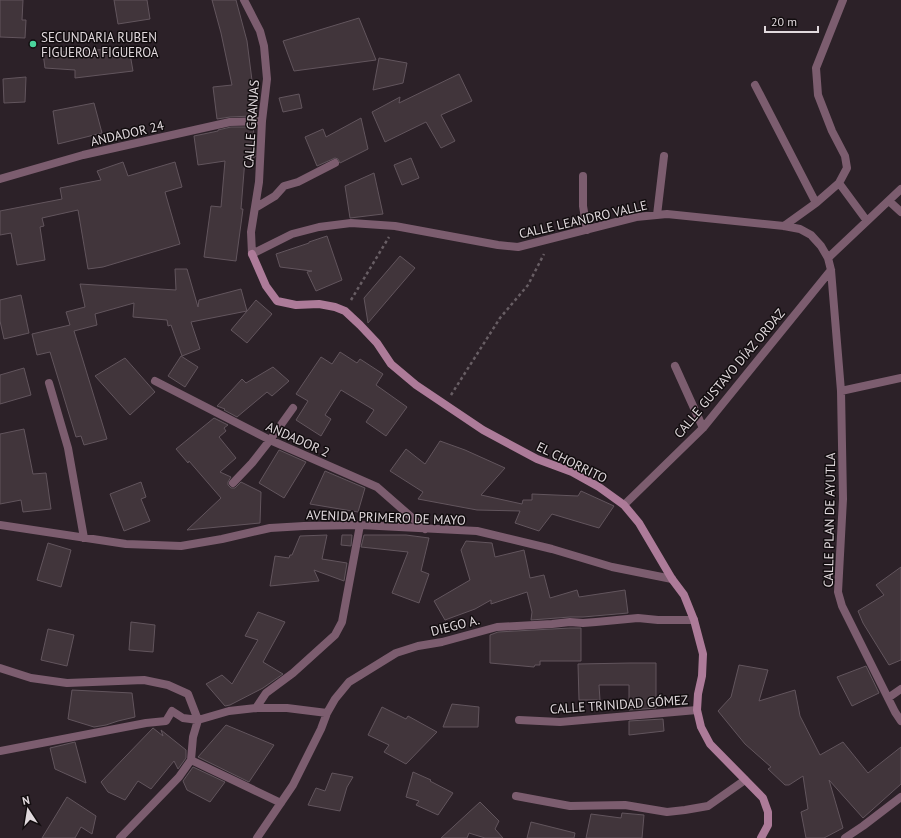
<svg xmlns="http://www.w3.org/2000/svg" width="901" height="838" font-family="'PT Sans',sans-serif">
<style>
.building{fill:#41353b;stroke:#62555d}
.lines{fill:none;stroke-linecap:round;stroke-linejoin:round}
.path{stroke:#685e64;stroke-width:2.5;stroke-dasharray:3 3;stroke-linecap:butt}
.street{stroke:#7c5d6f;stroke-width:8}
.secondary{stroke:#ad7b99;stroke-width:8}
.poi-dot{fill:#4ad49c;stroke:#120d0f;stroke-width:1.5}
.labels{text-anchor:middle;stroke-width:3;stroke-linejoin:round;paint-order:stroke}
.poi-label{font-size:13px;fill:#e1d9dd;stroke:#120d0f;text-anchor:start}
.street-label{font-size:13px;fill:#e1d9dd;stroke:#120d0f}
</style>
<rect width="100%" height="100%" fill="#2c2128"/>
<path class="building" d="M 0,0 L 23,0 L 22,20 L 26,20 L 25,38 L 0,37 Z
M 114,0 L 147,0 L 150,19 L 118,24 Z
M 212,0 L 236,0 L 247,41 L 256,112 L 251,113 L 252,116 L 230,117 L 217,119 L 213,87 L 232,85 L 221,33 Z
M 359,18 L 376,60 L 294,71 L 283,41 Z
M 129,48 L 133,71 L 75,78 L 75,70 L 45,68 L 43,53 Z
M 379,58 L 407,63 L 403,83 L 373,90 Z
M 459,74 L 472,101 L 441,115 L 455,141 L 441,148 L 426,122 L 385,142 L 372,112 L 400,97 L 399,103 Z
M 26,77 L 25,102 L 4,103 L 3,79 Z
M 299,94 L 302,108 L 283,112 L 279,98 Z
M 94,103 L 102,133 L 58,144 L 53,111 Z
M 361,118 L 368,149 L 340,163 L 338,159 L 335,158 L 317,166 L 305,137 L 323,129 L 326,137 Z
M 231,127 L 253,127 L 255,143 L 255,157 L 245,159 L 241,209 L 243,209 L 236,261 L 204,257 L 211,206 L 221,207 L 225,161 L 198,165 L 194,136 L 218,131 L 218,130 Z
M 411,158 L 419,178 L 402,185 L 394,165 Z
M 123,162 L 128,176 L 175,162 L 182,187 L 165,192 L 180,244 L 103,267 L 88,269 L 78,210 L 42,218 L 44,226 L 40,227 L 45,260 L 17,265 L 11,233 L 0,235 L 0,211 L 62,199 L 60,188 L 101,180 L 97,171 Z
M 374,173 L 383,214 L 350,218 L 345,186 Z
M 327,236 L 342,280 L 316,291 L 307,272 L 312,271 L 280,267 L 276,254 L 309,243 L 309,242 Z
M 400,256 L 415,268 L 368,323 L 364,298 Z
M 175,269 L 187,269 L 198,307 L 199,300 L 241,289 L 247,311 L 256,300 L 272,314 L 247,343 L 231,330 L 247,311 L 191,322 L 200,349 L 182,356 L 171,325 L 168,326 L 167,320 L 133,317 L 134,303 L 95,314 L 97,325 L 74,331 L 107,439 L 84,445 L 81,436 L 76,437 L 50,352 L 37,355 L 32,334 L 70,325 L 66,312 L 85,307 L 80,284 L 176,290 Z
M 21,295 L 29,333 L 4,339 L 0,321 L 0,300 Z
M 340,352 L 357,363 L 360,359 L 383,374 L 376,385 L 407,407 L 386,436 L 366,422 L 374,410 L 341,390 L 325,415 L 331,419 L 321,436 L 296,420 L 308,401 L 296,394 L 321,357 L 332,364 Z
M 181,356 L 198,367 L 185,387 L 168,376 Z
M 125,358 L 155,392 L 130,415 L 95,376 Z
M 273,367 L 289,381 L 272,396 L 267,392 L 237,417 L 224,410 L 225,409 L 217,406 L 242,379 L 246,383 Z
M 24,368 L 31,395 L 0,404 L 0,375 Z
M 214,418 L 228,425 L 224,428 L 226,431 L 219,437 L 236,458 L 220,472 L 231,477 L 228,482 L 228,485 L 231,488 L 235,488 L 241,482 L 261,492 L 260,523 L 187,530 L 221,498 L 189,461 L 188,463 L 176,449 Z
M 24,429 L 33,474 L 46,473 L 51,509 L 23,512 L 21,500 L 0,504 L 0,434 Z
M 440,441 L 465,450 L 505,468 L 481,495 L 522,504 L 523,500 L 532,500 L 532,494 L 578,496 L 581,491 L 614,506 L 599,528 L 552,514 L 539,531 L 515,523 L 520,511 L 477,510 L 418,499 L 423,492 L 390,471 L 406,449 L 425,464 Z
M 279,450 L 306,462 L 284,498 L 259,483 Z
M 325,471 L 365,488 L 358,512 L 310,504 Z
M 141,482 L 146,497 L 141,499 L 150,521 L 124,531 L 110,494 Z
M 327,535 L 322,559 L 347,563 L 344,581 L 314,570 L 319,581 L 270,586 L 275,556 L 289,558 L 290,555 L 292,555 L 300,536 Z
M 342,535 L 352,535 L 351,546 L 341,545 Z
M 364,535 L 406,535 L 429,538 L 421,571 L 429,574 L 419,603 L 392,593 L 408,552 L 361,547 Z
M 466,541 L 492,543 L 495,557 L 524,550 L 530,578 L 544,575 L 550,598 L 577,590 L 579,597 L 625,590 L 628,613 L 583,617 L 570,617 L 531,620 L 532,612 L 527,592 L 491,604 L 491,600 L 475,609 L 445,620 L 434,601 L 470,580 L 461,550 Z
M 48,543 L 71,550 L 61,587 L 37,580 Z
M 901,567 L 901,660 L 889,665 L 863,623 L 858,611 L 884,595 L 876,585 Z
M 258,612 L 285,622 L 263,662 L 283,674 L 263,688 L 230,705 L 225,706 L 206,684 L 222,675 L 232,684 L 258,640 L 245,636 Z
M 131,622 L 155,625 L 153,652 L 129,650 Z
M 570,628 L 581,628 L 581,661 L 540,661 L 540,665 L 535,665 L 534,667 L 490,663 L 490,635 L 498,632 Z
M 48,629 L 74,635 L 67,666 L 41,660 Z
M 630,663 L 656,663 L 656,708 L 629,710 L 629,685 L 599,685 L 600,700 L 579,700 L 578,664 Z
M 739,665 L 768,670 L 759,701 L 795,690 L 800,716 L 820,755 L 843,742 L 868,773 L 901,747 L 901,784 L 863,818 L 829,780 L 843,828 L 824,838 L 806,838 L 801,812 L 808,809 L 803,776 L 789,785 L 785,785 L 768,769 L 771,767 L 745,744 L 718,711 L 731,697 Z
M 866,666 L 879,693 L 852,706 L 837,677 Z
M 72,690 L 132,693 L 135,717 L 118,721 L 106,725 L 94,727 L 68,719 Z
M 452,704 L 479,707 L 478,727 L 443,727 Z
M 382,707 L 406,719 L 408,716 L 437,732 L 406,764 L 384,752 L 389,745 L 368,735 Z
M 663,719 L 664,731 L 629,735 L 629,721 Z
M 226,725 L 274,745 L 249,782 L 198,757 Z
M 153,728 L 163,736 L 161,730 L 186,750 L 186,758 L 178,769 L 174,761 L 151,789 L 138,781 L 125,800 L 108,792 L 101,782 L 125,757 Z
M 75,742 L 86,783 L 55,769 L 50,748 Z
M 193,767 L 225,782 L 210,802 L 187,790 L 183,781 Z
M 413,772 L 431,780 L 430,781 L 453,793 L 438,815 L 416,805 L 419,801 L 406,797 Z
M 332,773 L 353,777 L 347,787 L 340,811 L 308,805 L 316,788 L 325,791 Z
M 67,797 L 96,816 L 92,834 L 81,827 L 75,838 L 42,838 Z
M 480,802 L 499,821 L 495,829 L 503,838 L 485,838 L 469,833 L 467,838 L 441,838 Z
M 622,813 L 644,815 L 642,838 L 586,838 L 591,814 L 621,818 Z
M 531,822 L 575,833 L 574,838 L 527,838 Z"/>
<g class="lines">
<path class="path" d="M 351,300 L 389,237
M 451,395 L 500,318 L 528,285 L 544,254"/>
<path class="street" d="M 244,0 L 260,31 L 264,46 L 267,79 L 262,121 L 259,182 L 251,232 L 252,254 L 292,234 L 319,227 L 351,223 L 395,226 L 498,245 L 518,247 L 636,217 L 667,214 L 784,226 L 800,229 L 811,235 L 821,246 L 828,258 L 831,270 L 841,391 L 843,499 L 838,592 L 842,606 L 895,712 L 901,721
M 755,85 L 816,203
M 583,176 L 583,206 L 587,230
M 0,179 L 83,155 L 230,122 L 262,121
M 839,183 L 867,221
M 889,201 L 901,212
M 255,208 L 275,196 L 284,186 L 298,182 L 335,163
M 657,215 L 664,156
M 784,226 L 816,203 L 839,183 L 847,168 L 845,156 L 832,131 L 818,95 L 816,68 L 843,0
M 828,258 L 901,189
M 675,366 L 703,428
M 155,381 L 270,440 L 377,487 L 425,529
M 49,383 L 68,448 L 84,538
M 841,391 L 901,378
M 233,483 L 252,463 L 270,440 L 293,408
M 624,505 L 703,428 L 831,270
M 0,525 L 126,544 L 181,546 L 222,539 L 270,528 L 304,526 L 360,525 L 477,531 L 552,549 L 612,567 L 672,579
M 0,668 L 31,678 L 67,683 L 144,680 L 168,685 L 188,694 L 198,720 L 193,737 L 191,760 L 179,777 L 120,838
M 888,698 L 901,689
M 256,708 L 266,693 L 293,673 L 335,635 L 342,622 L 360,525
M 519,720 L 560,722 L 697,710
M 0,751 L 146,723 L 166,721 L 172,711 L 183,718 L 198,720 L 229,711 L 256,708 L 287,708 L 327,713
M 191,760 L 281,803
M 516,796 L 570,806 L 625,805 L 667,812 L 685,810 L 708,806 L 745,780
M 257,838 L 293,785 L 321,729 L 327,713 L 335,699 L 349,682 L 396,653 L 418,646 L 442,642 L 497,627 L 552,624 L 570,622 L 583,623 L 596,622 L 638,618 L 658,620 L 694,620
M 845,838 L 863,826 L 901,797"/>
<path class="secondary" d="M 252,254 L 266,286 L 277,301 L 296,305 L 319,304 L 335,307 L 345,311 L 360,325 L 377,343 L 391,364 L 416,385 L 483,430 L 537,459 L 572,472 L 599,487 L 624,505 L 639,523 L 672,579 L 684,595 L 694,620 L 703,654 L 702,676 L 698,694 L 697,710 L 701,727 L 710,744 L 763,798 L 768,812 L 768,825 L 761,838"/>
</g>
<circle class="poi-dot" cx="33" cy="44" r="4"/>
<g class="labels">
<g class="poi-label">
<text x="41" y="42">SECUNDARIA RUBEN<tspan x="41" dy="15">FIGUEROA FIGUEROA</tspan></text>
</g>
<g class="street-label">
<text transform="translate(251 124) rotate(-86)" y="5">CALLE GRANJAS</text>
<text transform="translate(127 133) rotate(-13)" y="5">ANDADOR 24</text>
<text transform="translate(583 219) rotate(-13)" y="5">CALLE LEANDRO VALLE</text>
<text transform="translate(729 373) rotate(-50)" y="5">CALLE GUSTAVO DÍAZ ORDAZ</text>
<text transform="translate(298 439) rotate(24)" y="5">ANDADOR 2</text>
<text transform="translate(572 462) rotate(26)" y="5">EL CHORRITO</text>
<text transform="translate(386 517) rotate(2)" y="5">AVENIDA PRIMERO DE MAYO</text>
<text transform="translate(829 520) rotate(-89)" y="5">CALLE PLAN DE AYUTLA</text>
<text transform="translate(455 625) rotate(-14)" y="5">DIEGO A.</text>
<text transform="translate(619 704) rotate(-4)" y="5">CALLE TRINIDAD GÓMEZ</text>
</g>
</g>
<g transform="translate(28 810) rotate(348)" stroke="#120d0f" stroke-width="3" paint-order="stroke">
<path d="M0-3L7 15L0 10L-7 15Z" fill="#e1d9dd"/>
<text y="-6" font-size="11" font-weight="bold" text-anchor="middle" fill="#e1d9dd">N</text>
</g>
<path d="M765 26v6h53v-6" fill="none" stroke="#e1d9dd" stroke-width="2"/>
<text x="771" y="26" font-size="12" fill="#e1d9dd" stroke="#120d0f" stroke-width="3" paint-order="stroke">20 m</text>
</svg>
